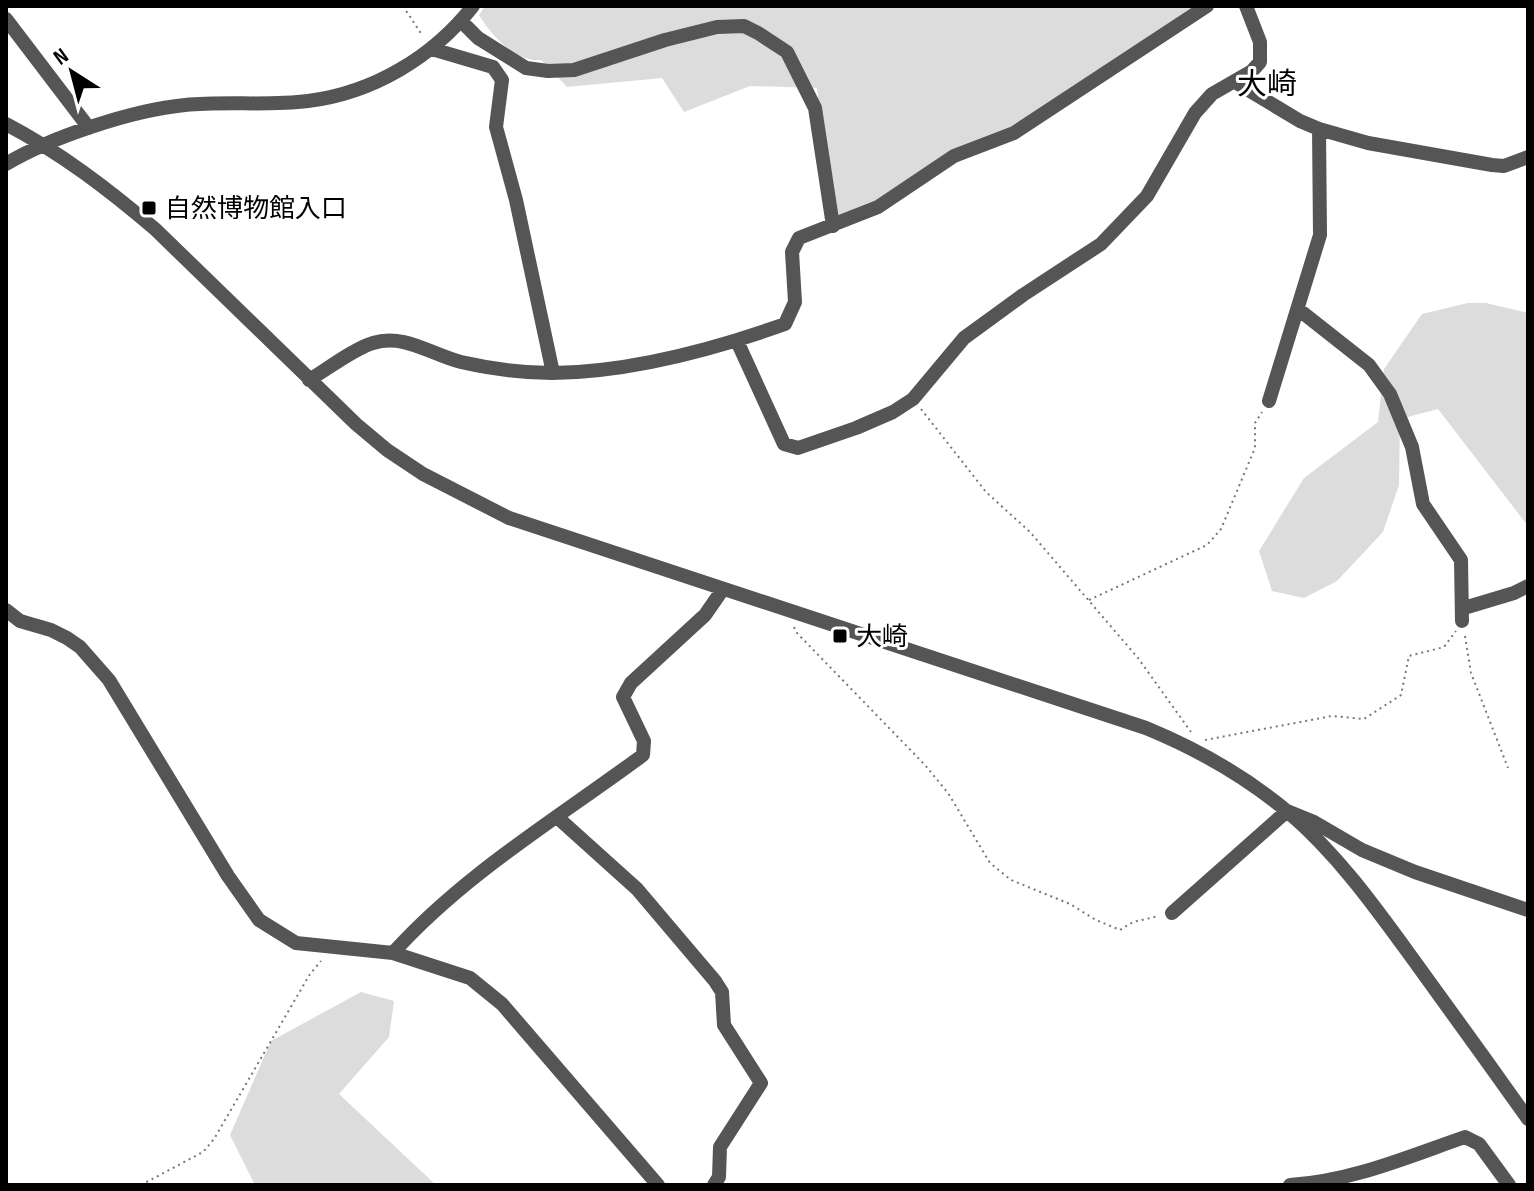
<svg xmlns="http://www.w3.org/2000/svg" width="1534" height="1191" font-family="'Sofia Sans Condensed','Noto Sans JP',sans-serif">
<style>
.green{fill:#dcdcdc}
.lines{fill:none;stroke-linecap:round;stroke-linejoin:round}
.path{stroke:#777;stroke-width:2;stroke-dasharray:2 4;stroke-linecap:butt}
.minor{stroke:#555;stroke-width:14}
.poi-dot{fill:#000;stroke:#fff;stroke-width:3}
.labels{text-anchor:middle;stroke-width:6;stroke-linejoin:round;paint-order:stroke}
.poi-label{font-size:26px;fill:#000;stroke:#fff;text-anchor:start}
.quarter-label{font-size:30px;fill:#000;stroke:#fff}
</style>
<rect width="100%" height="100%" fill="#fff"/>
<path class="green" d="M 485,6 L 1207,6 L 1055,105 L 954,156 L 833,226 L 817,88 L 750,86 L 684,112 L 662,78 L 567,87 L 541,60 C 515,62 492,36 479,15 Z
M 1468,303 L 1486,303 L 1528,313 L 1528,526 L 1438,409 L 1400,419 L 1399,485 L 1383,532 L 1337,581 L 1304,598 L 1272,591 L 1259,551 L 1304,478 L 1378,422 L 1384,369 L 1422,314 Z
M 361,992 L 394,1001 L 389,1037 L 339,1094 L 436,1185 L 255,1185 L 230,1135 L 271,1041 Z"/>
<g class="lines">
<path class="path" d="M 403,6 L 422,35
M 921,409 L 986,492 L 1030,532 L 1138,658 L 1191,732
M 1089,600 L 1207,545 L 1221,529 L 1255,448 L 1255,423 L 1262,412
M 794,627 L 796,632 L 925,765 L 948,793 L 990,863 L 1011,880 L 1070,904 L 1096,920 L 1120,930 L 1133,922 L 1159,916
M 1465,636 L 1471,673 L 1508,768
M 1205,740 L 1332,716 L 1364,719 L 1401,695 L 1409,656 L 1444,647 L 1456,631
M 141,1185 L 203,1152 L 214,1139 L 310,974 L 321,961"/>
<path class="minor" d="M 6,19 L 89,128
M 461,21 L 478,38 L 526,68 L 548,71 L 574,70 L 665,40 L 717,27 L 744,26 L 758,33 L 787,52 L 815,108 L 833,226
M 432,49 L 493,67 L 502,80 L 496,127 L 516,200 L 553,373
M 1235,82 L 1300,121 L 1319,129 L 1368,143 L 1492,165 L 1504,166 L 1528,157
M 6,124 C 61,153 108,189 155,229 L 356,424 L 387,450 L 423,474 L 509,518 L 1146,728 C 1197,749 1245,776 1288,812 C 1336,853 1373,904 1410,955 C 1450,1010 1489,1064 1528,1119
M 6,164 C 51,137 133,110 185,105 C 226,101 267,106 308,101 C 373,93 433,57 473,6
M 1298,309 L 1369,365 L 1390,394 L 1412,447 L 1423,504 L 1461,560 L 1462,621
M 737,341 L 784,444 L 798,448 L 856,428 L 893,412 L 913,399 L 964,338 L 1023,295 L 1101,244 L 1147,196 L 1195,113 L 1212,94 L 1252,71 L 1260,62 L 1260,42 L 1246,6
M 309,380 C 326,370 355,348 373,343 C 404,333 432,355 461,362 C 492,369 521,373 552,373 C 631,372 712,350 785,324 L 795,302 L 792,252 L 799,238 L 878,207 L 954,156 L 1014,133 L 1207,6
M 1269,401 L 1320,235 L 1319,129
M 1464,608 L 1514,593 L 1528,586
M 6,610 L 20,621 L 51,630 L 67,638 L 80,647 L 109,680 L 228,876 L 259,920 L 296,943 L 393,953 L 470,978 L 502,1004 L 658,1185
M 557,817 L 637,889 L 715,981 L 722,992 L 724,1025 L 761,1083 L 720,1147 L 719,1177 L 714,1185
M 1172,913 L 1287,811 L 1314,822 L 1362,850 L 1415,872 L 1528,910
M 393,953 C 464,874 558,818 643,755 L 644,741 L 623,697 L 631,683 L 705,615 L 723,589
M 1290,1185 C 1352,1181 1407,1157 1465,1137 L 1479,1144 L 1509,1185"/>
</g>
<g class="poi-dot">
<rect x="141" y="200" width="16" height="16" rx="4"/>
<rect x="832" y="628" width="16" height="16" rx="4"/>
</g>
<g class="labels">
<g class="poi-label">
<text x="165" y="217">自然博物館入口</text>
<text x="856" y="645">大崎</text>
</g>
<g class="quarter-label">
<text x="1267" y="94">大崎</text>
</g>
</g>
<rect width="1534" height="1191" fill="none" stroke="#000000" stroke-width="16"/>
<g transform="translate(72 72) rotate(324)" stroke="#ffffff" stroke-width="6" paint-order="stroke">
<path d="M0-6L14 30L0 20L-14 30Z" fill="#000000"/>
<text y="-12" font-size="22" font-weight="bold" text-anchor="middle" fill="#000000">N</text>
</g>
</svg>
